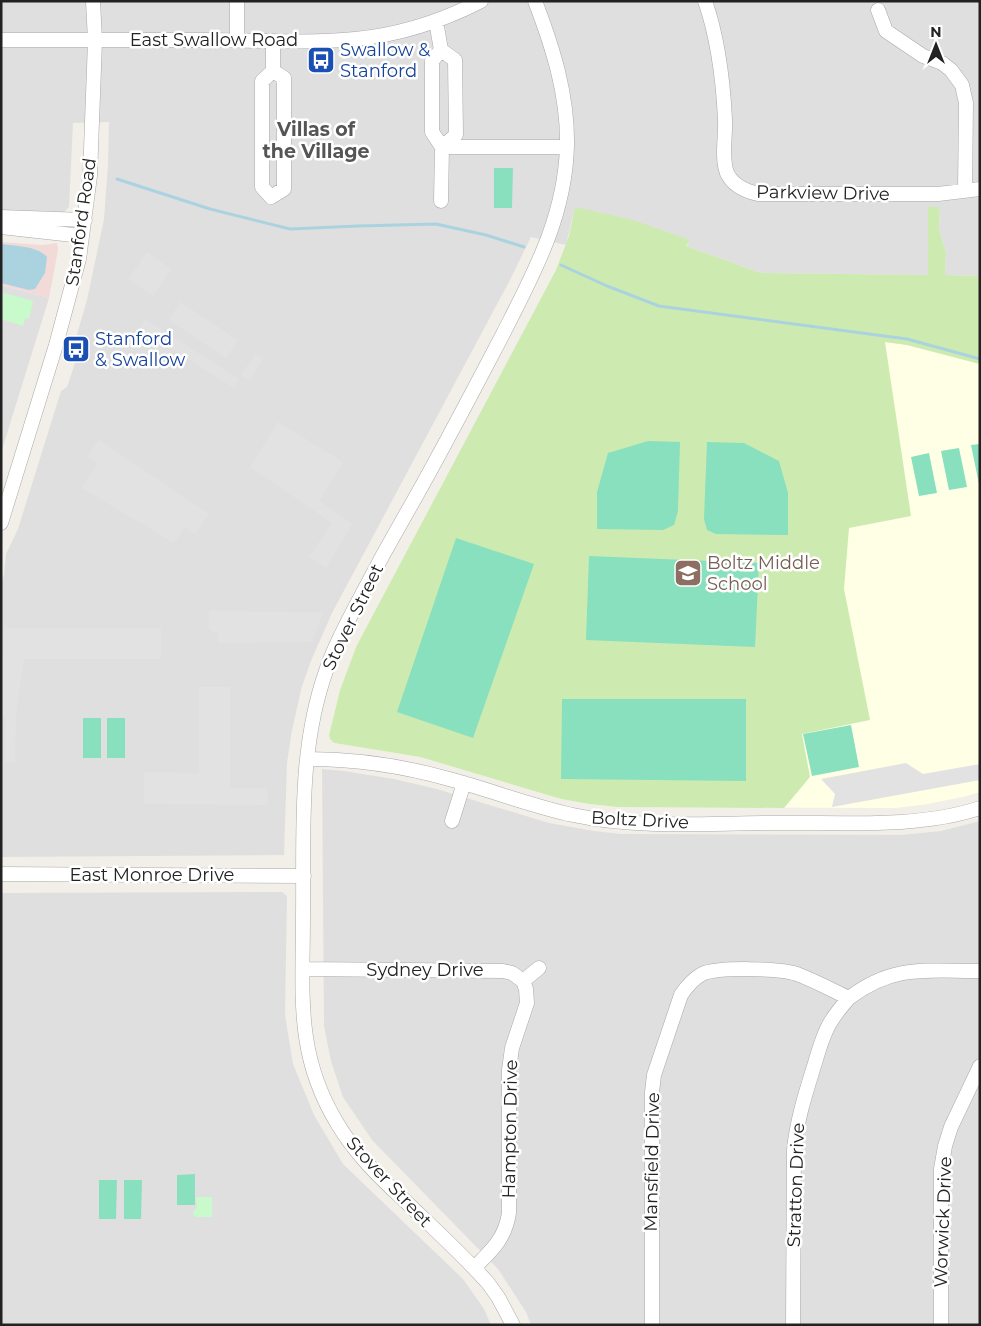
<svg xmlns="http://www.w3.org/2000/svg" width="981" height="1326" font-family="Montserrat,sans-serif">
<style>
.residential{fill:#e0dfdf}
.commercial{fill:#f2dad9}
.education{fill:#ffffe5}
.grass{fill:#cdebb0}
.park{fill:#c8facc}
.pitch{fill:#88e0be}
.parking{fill:#e2e2e2}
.water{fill:#aad3df}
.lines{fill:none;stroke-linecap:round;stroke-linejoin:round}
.stream{stroke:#aad3df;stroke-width:3}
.minor-casing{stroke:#a9a9a9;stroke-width:15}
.minor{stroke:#fff;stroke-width:14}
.labels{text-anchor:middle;stroke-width:5;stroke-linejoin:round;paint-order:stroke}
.street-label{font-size:18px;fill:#222;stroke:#fff}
.transit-label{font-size:18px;fill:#164399;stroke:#fff;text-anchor:start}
.education-label{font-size:18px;fill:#785e54;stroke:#fff;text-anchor:start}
.neighbourhood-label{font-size:19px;font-weight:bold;fill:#555;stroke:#fff}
</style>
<rect width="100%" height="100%" fill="#f2efe9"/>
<path class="residential" d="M 1,1 L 980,1 L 980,276 L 945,275 L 946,253 L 939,229 L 940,207 L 928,207 L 929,275 L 761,273 L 686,246 L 690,241 L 575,207 L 566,245 L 531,237 L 510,280 L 332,613 L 311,661 L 302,686 L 292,730 L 287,763 L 284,855 L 1,857 L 1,584 L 4,575 L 6,554 L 18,529 L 61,391 L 67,387 L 82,342 L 77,334 L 87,300 L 104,219 L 108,165 L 109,122 L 73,123 L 69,207 L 62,214 L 1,214 Z
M 1,285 L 49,298 L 1,453 Z
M 322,769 L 344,771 L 394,779 L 437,789 L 549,823 L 594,831 L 621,834 L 901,835 L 941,831 L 980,821 L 980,1325 L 531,1325 L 526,1312 L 498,1269 L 372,1140 L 343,1097 L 331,1061 L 324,1026 Z
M 282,892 L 287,896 L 285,1015 L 293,1064 L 314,1115 L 343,1164 L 463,1279 L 484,1309 L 491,1325 L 1,1325 L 1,893 Z"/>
<path class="commercial" d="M 1,242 L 42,245 L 57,243 L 58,250 L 49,298 L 1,285 Z"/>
<path class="education" d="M 885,342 L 907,345 L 980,364 L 980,792 L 967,796 L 928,804 L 896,808 L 617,807 L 589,804 L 561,799 L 420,757 L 334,743 L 330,739 L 329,735 L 340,690 L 356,647 Z"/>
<path class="grass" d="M 575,207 L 633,220 L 690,240 L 686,246 L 761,273 L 928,275 L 928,207 L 940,207 L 939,229 L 946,253 L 945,275 L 980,276 L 980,364 L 907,345 L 885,342 L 911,516 L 849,528 L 844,589 L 870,720 L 802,734 L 810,777 L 784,808 L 617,807 L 589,804 L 561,799 L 420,757 L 334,743 L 330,739 L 329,735 L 340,690 L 356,647 L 556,270 L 569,236 Z"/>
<path class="park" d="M 1,292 L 33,301 L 29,319 L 25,318 L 23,326 L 1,319 Z
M 196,1197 L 212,1197 L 212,1217 L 196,1217 L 193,1215 L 194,1210 L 197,1208 Z"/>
<path class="pitch" d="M 494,168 L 513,168 L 512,208 L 494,208 Z
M 648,441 L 680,442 L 678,511 L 674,525 L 663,530 L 597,529 L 597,492 L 608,453 Z
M 707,442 L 744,443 L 779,461 L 788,493 L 788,535 L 716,534 L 707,530 L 704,519 Z
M 980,444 L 980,484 L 979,484 L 971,445 Z
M 959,448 L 967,487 L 949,490 L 941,451 Z
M 929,453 L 937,493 L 919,496 L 911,457 Z
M 456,538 L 534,564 L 473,738 L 397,712 Z
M 589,556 L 759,563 L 755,647 L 586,640 Z
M 562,699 L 746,699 L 746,781 L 561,779 Z
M 83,718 L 101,718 L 101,758 L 83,758 Z
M 107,718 L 125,718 L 125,758 L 107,758 Z
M 851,725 L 859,767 L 812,776 L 803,734 Z
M 195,1174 L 195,1205 L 177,1205 L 177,1175 Z
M 99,1180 L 117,1180 L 116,1219 L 99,1219 Z
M 124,1180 L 142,1180 L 141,1219 L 124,1219 Z"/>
<path class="parking" d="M 147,252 L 171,269 L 153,296 L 128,279 Z
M 180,302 L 238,340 L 226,358 L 169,320 Z
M 145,319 L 239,379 L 234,388 L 139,328 Z
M 255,354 L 263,359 L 250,381 L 241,375 Z
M 278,422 L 343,462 L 319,501 L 352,524 L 326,568 L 309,557 L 332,523 L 250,467 Z
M 99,440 L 209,514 L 195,534 L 185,527 L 174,543 L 82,488 L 98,463 L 87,456 Z
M 209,611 L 323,612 L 312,642 L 218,643 L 218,634 L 209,629 Z
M 4,628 L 161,628 L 161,659 L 24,659 L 16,714 L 15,762 L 5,762 L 6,719 L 1,718 L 1,657 L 3,657 Z
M 199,687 L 230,687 L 230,788 L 267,788 L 268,805 L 144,804 L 144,772 L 199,773 Z
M 906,763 L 923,774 L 980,764 L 980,780 L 832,807 L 835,794 L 821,779 Z"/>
<path class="water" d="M 1,244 C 15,246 38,246 47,257 L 45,273 L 35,289 L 29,290 L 1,283 Z"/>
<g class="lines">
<path class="stream" d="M 117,179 L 210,209 L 290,229 L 358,226 L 436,224 L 486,235 L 524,247
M 561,265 L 607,286 L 659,306 L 907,339 L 980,359"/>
<g class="minor-casing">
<path id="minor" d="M 237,1 L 237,40
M 705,1 C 718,38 723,80 725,119 C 726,136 721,157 727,173 C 733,186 745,191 758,194 L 938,194 L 980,189
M 878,10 L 886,31 L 923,56 L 942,63 L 951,70 L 962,85 L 966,103 L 965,191
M 436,21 L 441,50 L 432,61 L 432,132 L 442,147 L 441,201
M 1,40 C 68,40 136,40 203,40 C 253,40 304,44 355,39 C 398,35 442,21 481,1
M 273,41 L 273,71 L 262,81 L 262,187 L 271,197 L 284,189 L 284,78 L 273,71
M 441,50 L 455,60 L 456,135 L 442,147
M 442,147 L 567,147
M 1,217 L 85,220
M 1,227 L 82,236
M 1,523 L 56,345 L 79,259 L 90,176 L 95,41 L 93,1
M 307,759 C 355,759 403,766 449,779 C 491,790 531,806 573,815 C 638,829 707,823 773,823 C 839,822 917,829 980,808
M 452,821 L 464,783
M 1,874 L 304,876
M 303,969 L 503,971 L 512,973 L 523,981 L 539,968
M 474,1268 C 492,1250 505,1239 509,1213 L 509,1070 L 512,1048 L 527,1003 L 526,989 L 523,981
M 513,1325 L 498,1297 L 488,1283 C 461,1253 431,1226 402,1198 C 378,1176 354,1152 337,1123 C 295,1054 303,994 303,917 C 304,835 298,750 326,671 C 334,646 347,623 359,600 C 375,569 392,538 410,507 C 443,449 473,391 504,332 C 535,271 565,216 567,146 C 568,95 553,48 535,1
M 652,1325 L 652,1092 L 654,1075 L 681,995 C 687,986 693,979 702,974 C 717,967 781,968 797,974 C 815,981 832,990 849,998 C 894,964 927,971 980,971
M 793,1325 L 794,1150 C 797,1119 806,1092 815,1063 C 819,1049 823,1035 830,1023 C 835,1014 842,1006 849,998
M 941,1325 L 941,1169 L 945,1146 L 951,1127 L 980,1066"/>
</g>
<use href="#minor" class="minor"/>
</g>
<defs>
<g id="bus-square" transform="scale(1.4375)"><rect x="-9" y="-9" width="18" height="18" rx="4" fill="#1a4fb4" stroke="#fff"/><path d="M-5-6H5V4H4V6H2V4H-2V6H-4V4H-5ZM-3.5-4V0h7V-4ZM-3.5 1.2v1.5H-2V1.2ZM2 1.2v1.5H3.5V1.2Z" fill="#fff"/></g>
<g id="school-square" transform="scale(1.4375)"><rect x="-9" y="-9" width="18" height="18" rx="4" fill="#8d6e63" stroke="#fff"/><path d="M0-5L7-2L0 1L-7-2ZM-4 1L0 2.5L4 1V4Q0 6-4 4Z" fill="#fff"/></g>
</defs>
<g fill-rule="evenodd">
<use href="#bus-square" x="321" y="60"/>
<use href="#bus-square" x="76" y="349"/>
<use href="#school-square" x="688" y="573"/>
</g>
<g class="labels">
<g class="street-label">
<text x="214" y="46">East Swallow Road</text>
<text transform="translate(823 193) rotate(1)" y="6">Parkview Drive</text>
<text transform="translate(81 222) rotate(-82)" y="6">Stanford Road</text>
<text transform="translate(353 617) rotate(-64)" y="6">Stover Street</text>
<text transform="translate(640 820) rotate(3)" y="6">Boltz Drive</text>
<text x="152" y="881">East Monroe Drive</text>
<text x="425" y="976">Sydney Drive</text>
<text transform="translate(510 1129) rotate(-89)" y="6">Hampton Drive</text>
<text transform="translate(652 1162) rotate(-89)" y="6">Mansfield Drive</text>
<text transform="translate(389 1182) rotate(47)" y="6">Stover Street</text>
<text transform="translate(796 1185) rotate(-88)" y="6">Stratton Drive</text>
<text transform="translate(943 1222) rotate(-88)" y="6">Worwick Drive</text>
</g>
<g class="transit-label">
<text x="340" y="56">Swallow &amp;<tspan x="340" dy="21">Stanford</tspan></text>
<text x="95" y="345">Stanford<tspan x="95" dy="21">&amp; Swallow</tspan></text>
</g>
<g class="education-label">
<text x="707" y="569">Boltz Middle<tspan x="707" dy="21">School</tspan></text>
</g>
<g class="neighbourhood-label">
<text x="316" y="136">Villas of<tspan x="316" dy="22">the Village</tspan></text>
</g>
</g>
<rect width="981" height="1326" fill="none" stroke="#222222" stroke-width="5"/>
<g transform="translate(936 45)" stroke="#ffffff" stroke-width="4" paint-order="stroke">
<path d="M0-4L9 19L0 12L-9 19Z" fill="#222222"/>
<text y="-8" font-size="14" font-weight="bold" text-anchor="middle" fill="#222222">N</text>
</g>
</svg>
